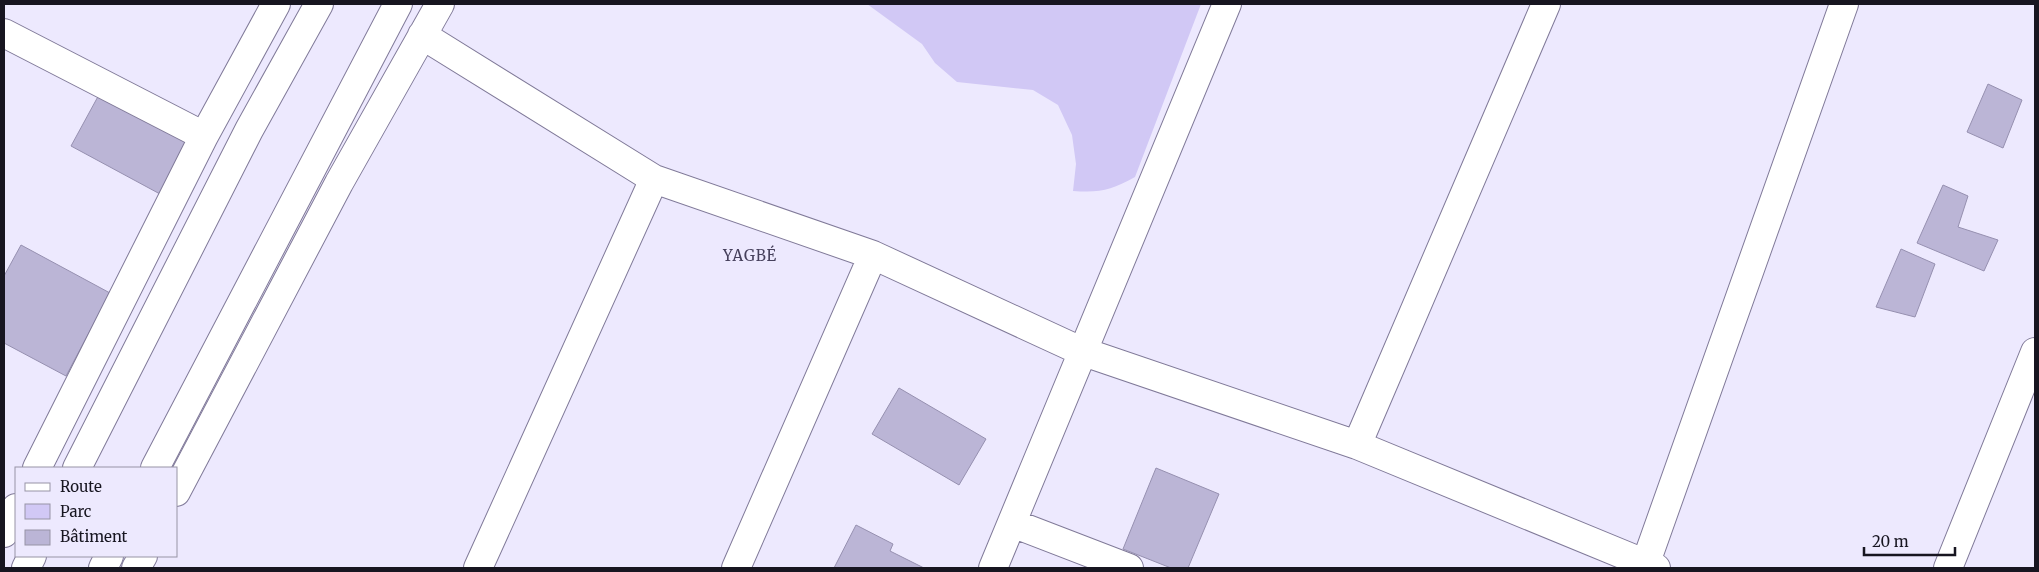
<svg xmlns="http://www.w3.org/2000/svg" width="2039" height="572" font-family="Merriweather,serif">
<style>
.green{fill:#d1c8f5}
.building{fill:#bbb5d6;stroke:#9690b0}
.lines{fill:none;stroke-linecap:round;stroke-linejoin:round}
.minor-casing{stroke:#807a99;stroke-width:30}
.tertiary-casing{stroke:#807a99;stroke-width:30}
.minor{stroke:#fff;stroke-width:28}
.tertiary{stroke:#fff;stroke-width:28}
.labels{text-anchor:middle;stroke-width:4.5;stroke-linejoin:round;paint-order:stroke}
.neighbourhood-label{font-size:15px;letter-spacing:1px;fill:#46405c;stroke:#ede9fe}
</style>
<rect width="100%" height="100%" fill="#ede9fe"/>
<path class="green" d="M 867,4 L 1201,4 L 1135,177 C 1111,190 1101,193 1073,191 L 1076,164 L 1072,135 L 1058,105 L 1033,90 L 957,82 L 935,63 L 922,44 Z"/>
<path class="building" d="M 1988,84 L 2022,100 L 2003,148 L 1967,132 Z
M 101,91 L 189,138 L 160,194 L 71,146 Z
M 1943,185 L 1968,196 L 1958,227 L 1998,240 L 1984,271 L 1917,243 Z
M 21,245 L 110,293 L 66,376 L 4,343 L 4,276 Z
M 1901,249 L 1935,264 L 1915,317 L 1876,307 Z
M 899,388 L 986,439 L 959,485 L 872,434 Z
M 1156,468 L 1219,494 L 1188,568 L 1171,568 L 1123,549 Z
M 856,525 L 893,544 L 890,551 L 924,568 L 834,568 Z"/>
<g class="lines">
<g class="minor-casing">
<path id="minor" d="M 4,33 L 204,136
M 422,35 L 654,179 L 873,255 L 1081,351 L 1357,445 L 1656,568
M 1357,445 L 1546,4
M 37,468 L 204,136 L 276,4
M 176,492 L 339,183 L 440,4
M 1012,523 L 1129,568
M 4,533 L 16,508
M 1645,565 L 1844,4
M 136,568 L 143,556
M 478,568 L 654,179
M 736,568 L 873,255
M 993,568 L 1227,4
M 1948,568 L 2035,352"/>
</g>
<g class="tertiary-casing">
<path id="tertiary" d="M 77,468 L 249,130 L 319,4
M 155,468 L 398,4
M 26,568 L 32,556
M 103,568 L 109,556"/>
</g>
<use href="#minor" class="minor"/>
<use href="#tertiary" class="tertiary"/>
</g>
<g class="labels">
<g class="neighbourhood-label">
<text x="750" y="261">YAGBÉ</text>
</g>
</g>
<rect width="2039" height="572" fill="none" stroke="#171520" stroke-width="10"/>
<rect x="15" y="467" width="162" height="90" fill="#ede9fe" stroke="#9794a5"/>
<rect x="25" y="483" width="25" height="8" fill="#ffffff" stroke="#9794a5"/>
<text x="60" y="492" font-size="15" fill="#171520">Route</text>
<rect x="25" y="504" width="25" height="15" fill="#d1c8f5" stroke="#9794a5"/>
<text x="60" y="517" font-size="15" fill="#171520">Parc</text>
<rect x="25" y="530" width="25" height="15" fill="#bbb5d6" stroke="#9794a5"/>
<text x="60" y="542" font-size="15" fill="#171520">Bâtiment</text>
<path d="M1864 547v8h91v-8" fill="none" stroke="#171520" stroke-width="2.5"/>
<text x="1872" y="547" font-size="15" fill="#171520" stroke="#ede9fe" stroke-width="4" paint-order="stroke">20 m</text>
</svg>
